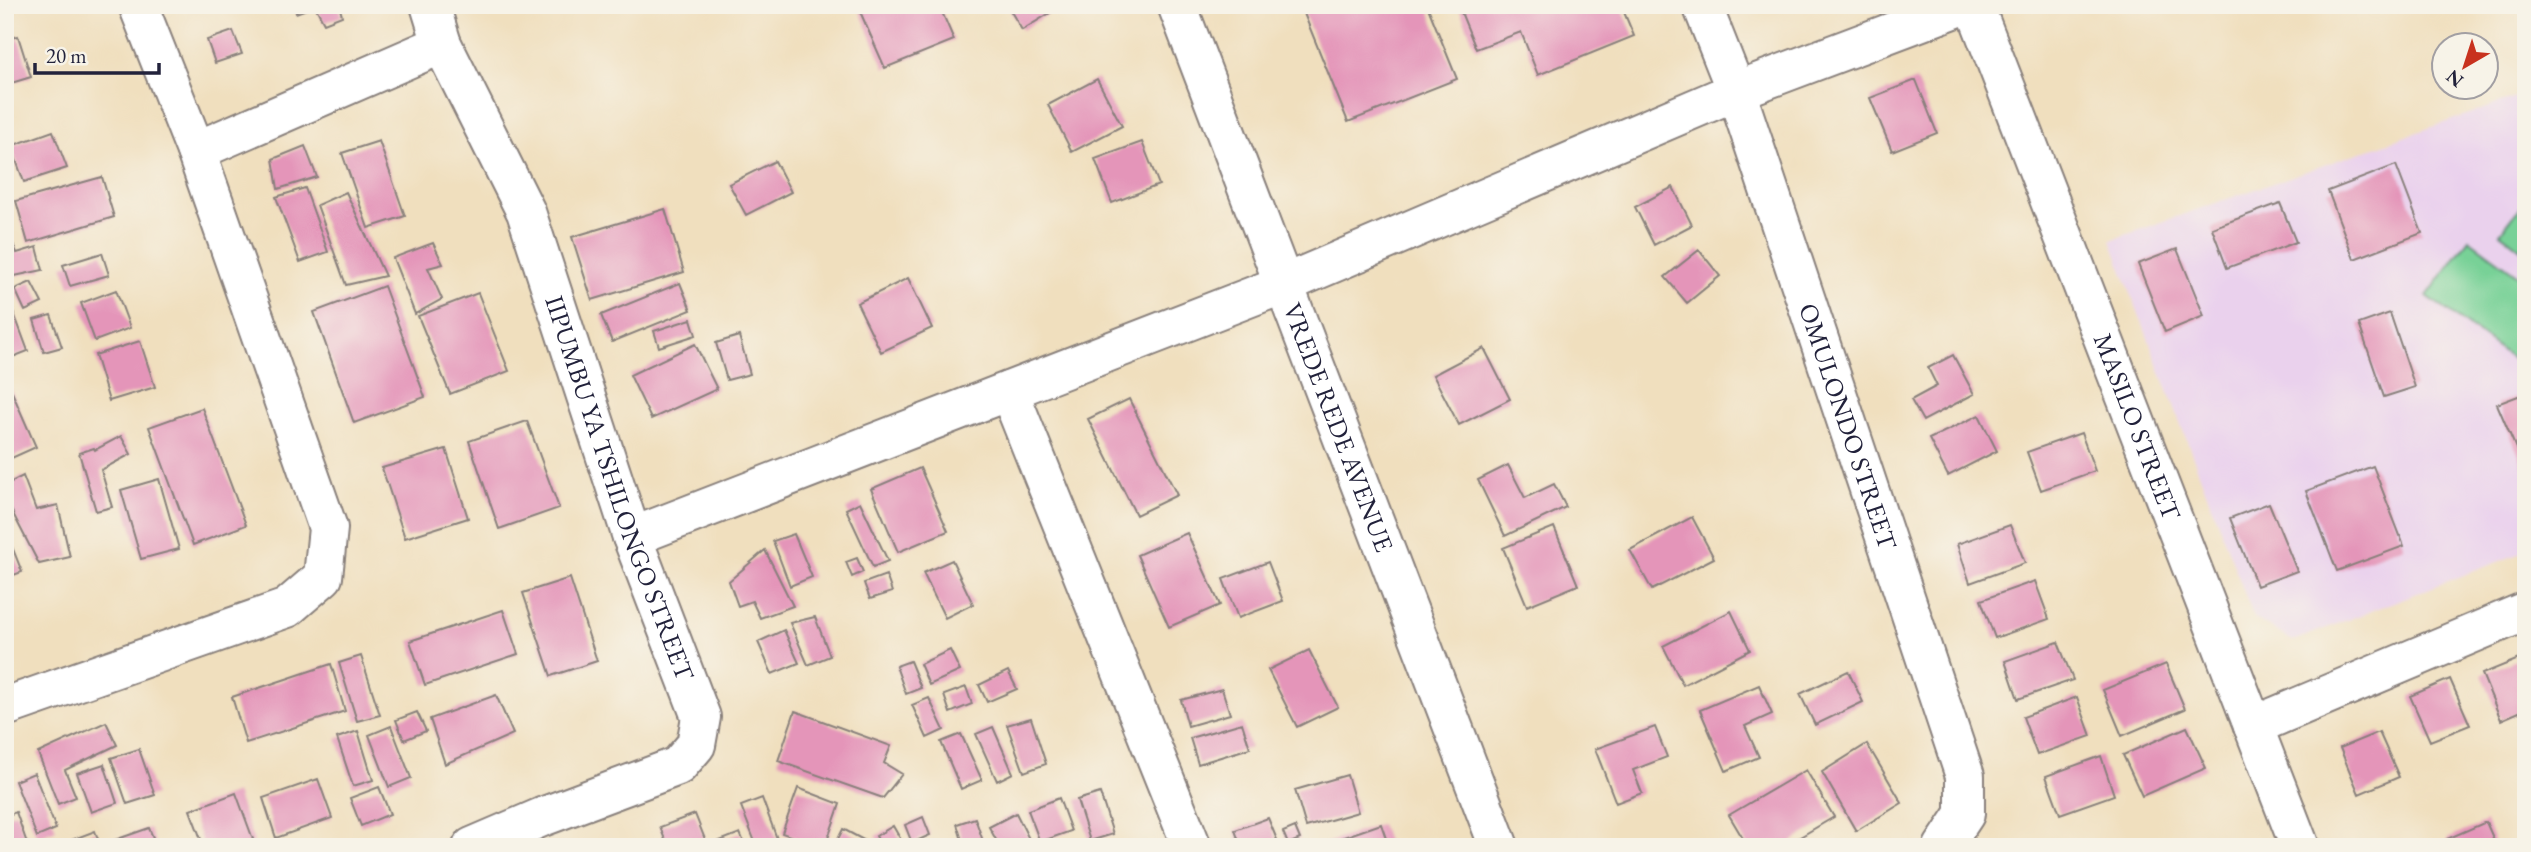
<svg xmlns="http://www.w3.org/2000/svg" width="2531" height="852" font-family="'EB Garamond',serif">
<style>
.built{fill:#ead1ed}
.green{fill:#78d197;stroke:#4d7a69;stroke-width:2}
.building{fill:#e495b9}
.lines{fill:none;stroke-linecap:round;stroke-linejoin:round}
.minor-casing{stroke:#89807c;stroke-width:42}
.tertiary-casing{stroke:#89807c;stroke-width:42}
.minor{stroke:#fff;stroke-width:38}
.tertiary{stroke:#fff;stroke-width:38}
.labels{text-anchor:middle;stroke-width:7;stroke-linejoin:round;paint-order:stroke}
.street-label{font-size:26px;fill:#22223b;stroke:#f7f3e8}
</style>
<rect width="100%" height="100%" fill="#f7f3e8"/>
<filter id="ink" filterUnits="userSpaceOnUse"><feTurbulence type="fractalNoise" baseFrequency=".0143" numOctaves="2"/><feDisplacementMap in="SourceGraphic" scale="14" xChannelSelector="R" yChannelSelector="G"/><feConvolveMatrix kernelMatrix="1 2 1 2 8 2 1 2 1" color-interpolation-filters="sRGB"/></filter>
<filter id="wash" filterUnits="userSpaceOnUse"><feTurbulence type="fractalNoise" baseFrequency=".00686" numOctaves="4" result="noise"/><feDisplacementMap in="SourceGraphic" scale="28" xChannelSelector="R" yChannelSelector="G"/><feGaussianBlur stdDeviation="1.57" result="paint"/><feColorMatrix in="noise" values="0 0 0 0 0 0 0 0 0 0 0 0 0 0 0 0 0 1.4 0 .05"/><feComposite in="paint" operator="in"/></filter>
<g filter="url(#wash)">
<rect width="100%" height="100%" fill="#f0dfbe"/>
<path class="built" d="M 2526,94 L 2526,551 L 2293,641 L 2254,618 L 2111,240 Z"/>
<path class="green" d="M 2526,200 L 2526,253 L 2500,233 Z
M 2469,239 L 2526,281 L 2526,368 L 2427,296 Z"/>
<g id="blocks">
<path class="building" d="M 294,5 L 339,5 L 342,16 L 324,23 L 315,6 L 296,13 Z
M 864,5 L 939,5 L 954,40 L 885,68 L 858,7 Z
M 1007,5 L 1063,5 L 1022,30 Z
M 1317,5 L 1427,5 L 1457,79 L 1348,122 L 1303,11 Z
M 1458,5 L 1621,5 L 1634,36 L 1538,75 L 1521,32 L 1476,49 Z
M 233,31 L 242,54 L 215,63 L 207,40 Z
M 18,36 L 31,77 L 5,85 L 5,40 Z
M 1097,79 L 1122,126 L 1072,152 L 1048,105 Z
M 1916,80 L 1937,133 L 1892,151 L 1870,98 Z
M 53,131 L 67,168 L 24,182 L 11,146 Z
M 379,141 L 405,216 L 368,228 L 342,153 Z
M 1142,142 L 1159,185 L 1112,203 L 1095,159 Z
M 305,146 L 317,177 L 278,189 L 273,159 Z
M 775,161 L 791,192 L 746,215 L 729,184 Z
M 2396,165 L 2422,233 L 2354,259 L 2328,191 Z
M 102,177 L 114,217 L 28,243 L 16,201 Z
M 1673,187 L 1692,225 L 1654,245 L 1635,207 Z
M 305,188 L 328,252 L 300,262 L 276,197 Z
M 346,192 L 385,276 L 346,285 L 317,205 Z
M 2280,203 L 2296,242 L 2227,268 L 2212,228 Z
M 665,209 L 684,272 L 592,300 L 572,237 Z
M 5,225 L 17,253 L 37,247 L 43,270 L 5,278 Z
M 433,243 L 443,264 L 428,268 L 442,299 L 415,314 L 393,258 Z
M 2177,249 L 2204,316 L 2165,332 L 2138,264 Z
M 1699,250 L 1720,276 L 1687,303 L 1665,277 Z
M 102,253 L 109,275 L 70,286 L 63,265 Z
M 908,278 L 932,328 L 881,352 L 857,303 Z
M 31,282 L 42,303 L 25,311 L 15,289 Z
M 680,283 L 691,310 L 612,342 L 601,315 Z
M 384,286 L 425,397 L 354,423 L 314,312 Z
M 5,289 L 28,351 L 5,360 Z
M 116,290 L 130,328 L 95,341 L 81,303 Z
M 478,293 L 509,371 L 450,394 L 418,316 Z
M 2390,313 L 2415,387 L 2384,397 L 2359,324 Z
M 51,315 L 62,347 L 44,352 L 34,320 Z
M 691,319 L 696,335 L 659,347 L 654,331 Z
M 739,336 L 750,374 L 727,380 L 716,343 Z
M 140,341 L 155,387 L 109,401 L 95,355 Z
M 695,344 L 717,389 L 651,419 L 630,375 Z
M 1484,348 L 1510,399 L 1459,425 L 1433,375 Z
M 1953,355 L 1974,394 L 1923,421 L 1911,400 L 1937,386 L 1928,368 Z
M 5,376 L 36,447 L 5,461 Z
M 2526,393 L 2526,472 L 2497,404 Z
M 1129,399 L 1177,495 L 1136,515 L 1088,419 Z
M 202,408 L 246,525 L 193,545 L 149,427 Z
M 1979,415 L 1997,451 L 1948,476 L 1929,439 Z
M 527,421 L 559,508 L 499,529 L 469,441 Z
M 2081,433 L 2095,471 L 2041,490 L 2027,452 Z
M 121,436 L 131,454 L 101,470 L 112,507 L 96,511 L 79,453 L 94,448 L 95,450 Z
M 446,449 L 468,518 L 405,538 L 382,468 Z
M 1508,465 L 1525,498 L 1554,484 L 1566,507 L 1505,536 L 1478,480 Z
M 2373,466 L 2404,546 L 2337,571 L 2306,491 Z
M 920,468 L 948,531 L 898,552 L 871,489 Z
M 23,476 L 36,510 L 58,505 L 70,557 L 39,564 L 5,498 L 5,485 Z
M 159,479 L 179,549 L 141,559 L 121,490 Z
M 860,502 L 888,561 L 873,567 L 846,509 Z
M 2269,503 L 2297,571 L 2257,586 L 2230,518 Z
M 1692,517 L 1714,558 L 1652,590 L 1630,550 Z
M 2010,525 L 2025,563 L 1970,583 L 1957,544 Z
M 1554,527 L 1578,585 L 1527,606 L 1503,548 Z
M 5,529 L 22,572 L 5,578 Z
M 1187,533 L 1220,605 L 1169,627 L 1137,555 Z
M 794,534 L 812,577 L 790,586 L 773,541 Z
M 765,550 L 793,606 L 760,618 L 752,601 L 738,606 L 729,581 Z
M 857,558 L 863,572 L 852,577 L 846,562 Z
M 952,560 L 973,604 L 945,618 L 923,573 Z
M 1268,562 L 1283,601 L 1238,618 L 1223,579 Z
M 886,575 L 892,592 L 870,599 L 864,583 Z
M 570,578 L 597,661 L 551,676 L 523,593 Z
M 2035,581 L 2049,619 L 1995,638 L 1981,600 Z
M 503,610 L 518,654 L 425,685 L 410,641 Z
M 1731,611 L 1750,650 L 1683,685 L 1663,646 Z
M 815,617 L 830,656 L 808,665 L 790,623 Z
M 784,630 L 799,663 L 772,674 L 758,642 Z
M 2058,642 L 2073,680 L 2018,699 L 2005,661 Z
M 950,650 L 960,671 L 929,685 L 920,664 Z
M 1309,650 L 1338,707 L 1297,727 L 1268,670 Z
M 361,656 L 380,715 L 357,721 L 339,663 Z
M 2521,658 L 2526,669 L 2526,709 L 2501,720 L 2482,674 Z
M 910,661 L 921,688 L 906,694 L 896,666 Z
M 331,664 L 345,711 L 246,743 L 232,697 Z
M 2166,664 L 2185,709 L 2122,736 L 2103,690 Z
M 1008,671 L 1017,689 L 987,702 L 979,685 Z
M 1848,671 L 1863,702 L 1815,725 L 1800,694 Z
M 2450,679 L 2470,725 L 2430,741 L 2410,696 Z
M 1759,685 L 1772,714 L 1745,726 L 1759,757 L 1726,771 L 1700,710 Z
M 966,687 L 972,704 L 950,713 L 944,695 Z
M 1222,689 L 1230,714 L 1188,726 L 1181,700 Z
M 496,695 L 513,734 L 445,764 L 430,719 Z
M 2077,697 L 2091,736 L 2037,755 L 2023,717 Z
M 929,698 L 944,730 L 927,738 L 912,705 Z
M 795,711 L 891,746 L 884,763 L 902,774 L 883,798 L 778,761 Z
M 417,712 L 426,731 L 404,740 L 396,720 Z
M 1031,718 L 1046,764 L 1024,772 L 1007,725 Z
M 106,722 L 117,745 L 65,770 L 76,797 L 58,804 L 38,753 Z
M 1242,723 L 1250,748 L 1198,764 L 1190,738 Z
M 391,726 L 411,778 L 389,787 L 369,735 Z
M 993,727 L 1013,773 L 997,781 L 976,734 Z
M 1655,727 L 1667,757 L 1633,770 L 1642,793 L 1616,803 L 1595,749 Z
M 2187,727 L 2206,768 L 2142,796 L 2123,755 Z
M 358,731 L 373,780 L 353,786 L 337,738 Z
M 2379,732 L 2399,777 L 2359,794 L 2340,748 Z
M 961,734 L 982,780 L 961,789 L 941,742 Z
M 1867,744 L 1902,803 L 1856,831 L 1822,772 Z
M 139,749 L 155,795 L 127,804 L 111,758 Z
M 2101,756 L 2114,795 L 2060,814 L 2046,776 Z
M 104,764 L 117,803 L 91,812 L 77,773 Z
M 1806,770 L 1834,817 L 1783,847 L 1748,847 L 1729,815 Z
M 34,773 L 56,829 L 37,837 L 15,781 Z
M 1347,775 L 1358,812 L 1306,827 L 1295,790 Z
M 318,779 L 332,818 L 276,838 L 263,798 Z
M 379,787 L 390,814 L 361,826 L 350,798 Z
M 798,788 L 840,804 L 825,847 L 819,847 L 782,833 Z
M 236,793 L 254,842 L 243,847 L 204,847 L 190,810 Z
M 1100,793 L 1113,834 L 1090,841 L 1077,800 Z
M 762,798 L 780,847 L 757,847 L 741,806 Z
M 1059,798 L 1071,831 L 1040,842 L 1028,810 Z
M 16,812 L 28,846 L 5,847 L 5,816 Z
M 1016,813 L 1033,847 L 1000,847 L 989,827 Z
M 695,814 L 708,847 L 668,847 L 660,827 Z
M 923,817 L 930,835 L 912,843 L 905,825 Z
M 975,818 L 985,847 L 964,847 L 957,824 Z
M 1268,818 L 1280,847 L 1241,847 L 1235,830 Z
M 2486,822 L 2497,847 L 2451,847 L 2447,839 Z
M 1381,824 L 1388,844 L 1379,847 L 1315,847 Z
M 893,826 L 905,847 L 882,847 L 876,836 Z
M 1295,827 L 1300,839 L 1288,844 L 1283,832 Z
M 149,828 L 157,847 L 117,847 L 115,840 Z
M 843,829 L 871,844 L 870,847 L 834,847 Z
M 95,831 L 101,847 L 68,847 L 66,842 Z
M 740,833 L 746,847 L 719,847 L 717,842 Z"/>
</g>
</g>
<g filter="url(#ink)">
<use href="#blocks" fill-opacity="0" stroke="#89807c" stroke-width="2"/>
<g class="lines">
<g class="minor-casing">
<g id="minor">
<path id="s1" d="M 430,5 L 442,44 L 526,212 L 632,537 L 701,717 L 696,745 L 678,766 L 542,817 L 472,847"/>
<path id="s2" d="M 1702,5 L 1736,91 L 1965,776 L 1965,814 L 1943,847"/>
<path id="s3" d="M 1974,5 L 2300,847"/>
<path d="M 196,151 L 442,44"/>
<path d="M 1009,391 L 1192,847"/>
<path d="M 632,537 L 1284,284 L 1736,91 L 1964,5"/>
<path d="M 5,707 L 287,608 L 323,577 L 328,528 L 196,151 L 138,5"/>
<path d="M 2253,726 L 2526,611"/>
</g>
</g>
<g class="tertiary-casing">
<g id="tertiary">
<path id="s4" d="M 1177,5 L 1499,847"/>
</g>
</g>
<use href="#minor" class="minor"/>
<use href="#tertiary" class="tertiary"/>
</g>
</g>
<g class="labels">
<g class="street-label">
<text dy="9" stroke="none"><textPath href="#s4" startOffset="452">VREDE REDE AVENUE</textPath></text>
<text dy="9" stroke="none"><textPath href="#s3" startOffset="452">MASILO STREET</textPath></text>
<text dy="9" stroke="none"><textPath href="#s2" startOffset="446">OMULONDO STREET</textPath></text>
<text dy="9" stroke="none"><textPath href="#s1" startOffset="520">IIPUMBU YA TSHILONGO STREET</textPath></text>
</g>
</g>
<rect width="2531" height="852" fill="none" stroke="#f7f3e8" stroke-width="28"/>
<g transform="translate(2465 66) rotate(219)"><circle r="33" fill="#f7f3e8" stroke="#a29fa3" stroke-width="2"/>
<path d="M0-5L12 26L0 18L-12 26Z" fill="#c8321e"/>
<text y="-10" font-size="19" font-weight="bold" text-anchor="middle" fill="#22223b">N</text>
</g>
<path d="M35 63v10h124v-10" fill="none" stroke="#22223b" stroke-width="3.5"/>
<text x="46" y="63" font-size="21" fill="#22223b" stroke="#f7f3e8" stroke-width="5" paint-order="stroke">20 m</text>
</svg>
